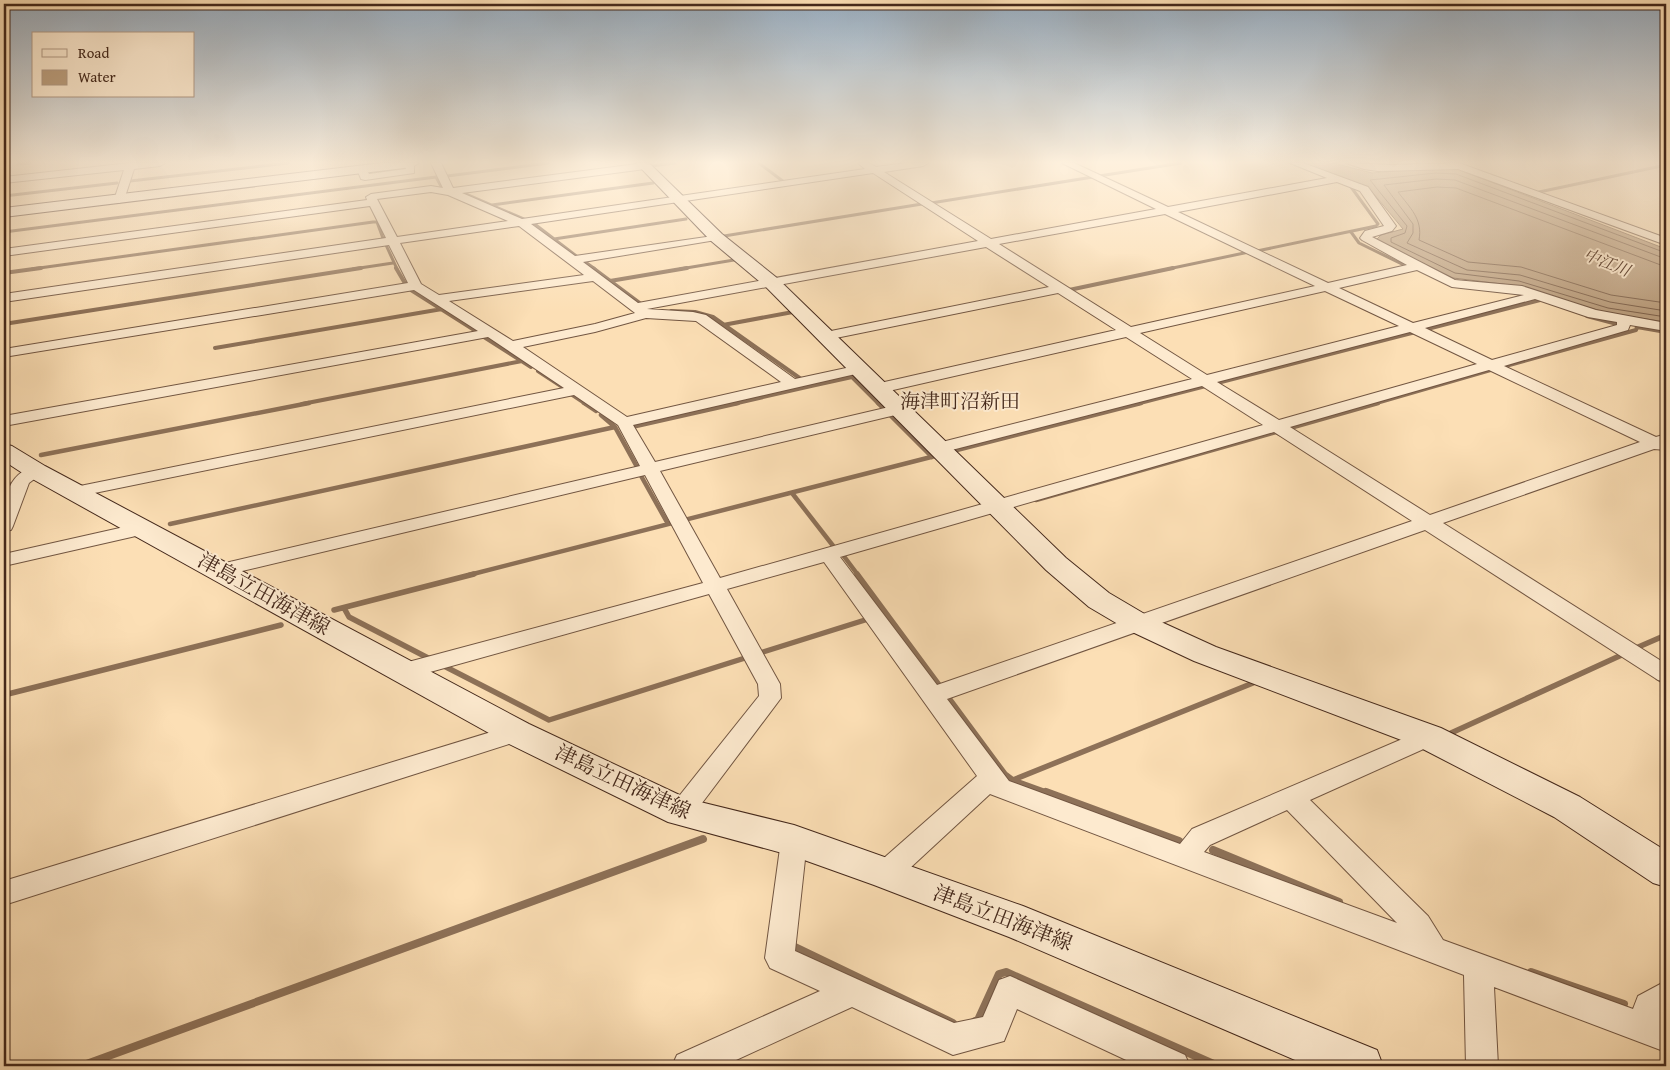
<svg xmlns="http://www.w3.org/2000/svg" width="1670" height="1070" font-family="'Gentium Book Plus','Noto Serif JP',serif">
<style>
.water{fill:#bda181;stroke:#8d7158}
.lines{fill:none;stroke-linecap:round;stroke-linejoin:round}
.shore{stroke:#80644e;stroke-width:1}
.stream-far4{stroke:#8d7158;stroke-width:3}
.stream-far3{stroke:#8d7158;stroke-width:4}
.stream-far2{stroke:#8d7158;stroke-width:4.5}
.stream-far1{stroke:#8d7158;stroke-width:5.5}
.stream{stroke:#8d7158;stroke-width:8}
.street-casing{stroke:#725642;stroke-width:2}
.secondary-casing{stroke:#44281b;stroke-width:2}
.street{fill:#fdeacf;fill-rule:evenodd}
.secondary{fill:#fdeacf;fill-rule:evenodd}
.labels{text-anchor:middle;stroke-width:4;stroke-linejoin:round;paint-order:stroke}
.far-water-label{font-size:16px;font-style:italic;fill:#684c3a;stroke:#fdeacf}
.quarter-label{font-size:20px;fill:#44281b;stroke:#fdeacf}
.near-street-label{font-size:21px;fill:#44281b;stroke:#fdeacf}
</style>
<rect width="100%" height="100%" fill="#fcdfb5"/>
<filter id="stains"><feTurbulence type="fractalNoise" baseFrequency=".004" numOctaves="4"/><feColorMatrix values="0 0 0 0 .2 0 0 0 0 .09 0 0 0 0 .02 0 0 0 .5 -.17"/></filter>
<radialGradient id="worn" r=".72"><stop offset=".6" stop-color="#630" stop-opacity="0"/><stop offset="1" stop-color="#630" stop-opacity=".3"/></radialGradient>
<path class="water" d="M 1304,163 L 1333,163 L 1372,173 L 1436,168 L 1457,169 L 1666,249 L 1666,322 L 1607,313 L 1518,286 L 1453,278 L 1376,240 L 1381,235 L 1403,229 L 1368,187 Z"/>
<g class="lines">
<path class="shore" d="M 1666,253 L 1456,174 L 1436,173 L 1370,180 L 1407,226 L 1405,233 L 1391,238 L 1391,242 L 1455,273 L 1519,281 L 1608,308 L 1666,317
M 1666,259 L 1455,180 L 1436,179 L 1384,185 L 1413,224 L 1413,233 L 1407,243 L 1467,270 L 1520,275 L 1610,302 L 1666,311
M 1666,267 L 1456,188 L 1437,187 L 1398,192 C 1410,208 1423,219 1419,240 L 1468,262 L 1521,267 L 1611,295 L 1666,303"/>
<path class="stream-far4" d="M 7,163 L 5,165 L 9,165
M 759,163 L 784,182
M 18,164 L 30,163
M 651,166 L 675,163
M 447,176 L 548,163
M 1099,176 L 1181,163
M 130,181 L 288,163
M 461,192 L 526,220
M 1539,192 L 1666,165
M 4,196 L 117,183
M 931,203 L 1093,177
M 492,205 L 653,183
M 532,222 L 579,258
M 4,232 L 436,177 L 442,188
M 1351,232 L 1359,243 L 1408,267
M 724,236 L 922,204
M 554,239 L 686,219
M 386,245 L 397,269
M 1257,251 L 1376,226 L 1378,224 L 1351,187
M 584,261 L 595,269
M 32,269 L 373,222 L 377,222 L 384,241
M 353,269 L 393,263
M 680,269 L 734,260
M 1168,269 L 1249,252"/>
<path class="stream-far3" d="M 396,268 L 406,285
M 593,268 L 641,304
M 4,273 L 41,268
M 610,281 L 687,268
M 411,290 L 479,333
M 1069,290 L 1173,268
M 671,311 L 695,312 L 713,317 L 801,379
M 1587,316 L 1617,324
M 4,324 L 361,268
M 723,325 L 793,312
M 484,337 L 531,367
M 215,348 L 442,309
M 1502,367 L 1636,330 L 1637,327 L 1666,332
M 538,371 L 567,390
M 808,384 L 811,386 L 852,377 L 879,404
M 571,394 L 586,404
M 302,404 L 522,361
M 733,404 L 811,386
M 1136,404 L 1544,299
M 1373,404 L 1494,369"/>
<path class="stream-far2" d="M 584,403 L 596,411
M 878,403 L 885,410
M 601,415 L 615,427 L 637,467
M 890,415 L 932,457
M 636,426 L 738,403
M 1290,428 L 1378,403
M 949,452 L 1141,403
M 41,455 L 309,403
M 640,474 L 668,524
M 4,485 L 9,484
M 792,493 L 834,547
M 1036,500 L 1276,432 L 1280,434
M 170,524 L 615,427
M 843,555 L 858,575
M 469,575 L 939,455"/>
<path class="stream-far1" d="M 857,574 L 939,685
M 344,608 L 349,617 L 432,660
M 334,610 L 474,574
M 1636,648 L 1666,635
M 763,652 L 865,620
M 444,666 L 549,720 L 745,658
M 1658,678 L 1666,683
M 4,695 L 281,625
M 948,697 L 1005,774 L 1013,780 L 1049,793
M 1451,733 L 1626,653
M 1013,780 L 1253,683"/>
<path class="stream" d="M 1046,792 L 1179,841
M 1213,850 L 1339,902
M 793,946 L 953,1023
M 1531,972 L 1624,1004
M 975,1021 L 978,1020 L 999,974 L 1006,972 L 1218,1066
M 81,1066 L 703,839"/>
<g class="street-casing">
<path id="street" d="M 130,163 L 165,163 L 160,166 L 134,169 L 124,200 L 119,203 L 114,200 L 124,170 L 4,183 L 4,177 Z
M 404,163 L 414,163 L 414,173 L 365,180 L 361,179 L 357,169 L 365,167 L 369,174 L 406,169 Z
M 431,163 L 441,163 L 453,188 L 645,163 L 650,166 L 645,169 L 462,193 L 522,219 L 865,169 L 858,163 L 869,163 L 876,167 L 906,163 L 928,163 L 923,166 L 884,172 L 991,239 L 1156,209 L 1062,163 L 1074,163 L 1168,207 L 1327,178 L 1290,163 L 1303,163 L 1368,187 L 1396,226 L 1392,231 L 1372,237 L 1455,280 L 1522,286 L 1596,310 L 1666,323 L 1666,331 L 1630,325 L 1628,330 L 1504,366 L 1656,437 L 1666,434 L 1666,450 L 1654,449 L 1443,523 L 1666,664 L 1666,682 L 1658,680 L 1425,530 L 947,699 L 1009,781 L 1180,844 L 1192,829 L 1421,731 L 1429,728 L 1437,731 L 1441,737 L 1437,743 L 1310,800 L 1428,916 L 1443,940 L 1633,1009 L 1638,996 L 1666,981 L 1666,1012 L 1662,1015 L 1661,1020 L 1666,1022 L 1666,1052 L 1494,987 L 1498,1066 L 1466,1066 L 1464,975 L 990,794 L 896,881 L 886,885 L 876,881 L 872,873 L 876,865 L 977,776 L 824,562 L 727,589 L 780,684 L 781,698 L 690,819 L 681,822 L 672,819 L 668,812 L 672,805 L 759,696 L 758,684 L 709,594 L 405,679 L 397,677 L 394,671 L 397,665 L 703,583 L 645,475 L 221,576 L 214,574 L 211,570 L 214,566 L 221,564 L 640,466 L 618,425 L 574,395 L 75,497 L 69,496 L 66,492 L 69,488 L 75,487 L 564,388 L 488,337 L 4,426 L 4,416 L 478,331 L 414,290 L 4,357 L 4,349 L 408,283 L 389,245 L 4,302 L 4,294 L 386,238 L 370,206 L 4,256 L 4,249 L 367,200 L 366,197 L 371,194 L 431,186 L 443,188 ZM 873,173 L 978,241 L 638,303 L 583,262 L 716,240 L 722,237 L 720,235 L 575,256 L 531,224 ZM 1337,182 L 1360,191 L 1384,226 L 1365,231 L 1360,238 L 1362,240 L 1407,265 L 1328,283 L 1178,212 ZM 431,192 L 448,195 L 508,221 L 397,237 L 377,199 ZM 1165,214 L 1315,286 L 1131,327 L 999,244 ZM 519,226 L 584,275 L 439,295 L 421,284 L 400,243 ZM 986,247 L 1049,287 L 826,332 L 819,336 L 826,340 L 1058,293 L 1116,330 L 880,383 L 872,388 L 880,393 L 1126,337 L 1192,379 L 934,444 L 932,448 L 934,452 L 940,453 L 1202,386 L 1263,425 L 720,578 L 660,471 L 908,412 L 910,409 L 902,404 L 655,462 L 633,425 L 860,373 L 867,369 L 860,365 L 795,379 L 706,315 L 693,312 L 647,309 ZM 1417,270 L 1452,287 L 1524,295 L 1413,323 L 1339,288 ZM 593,281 L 635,313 L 595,324 L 513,341 L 449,301 ZM 1325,291 L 1399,326 L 1207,375 L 1140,333 ZM 1535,299 L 1588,317 L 1617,322 L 1617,325 L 1492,360 L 1425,328 ZM 646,318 L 696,321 L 781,382 L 627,417 L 523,347 L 595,332 ZM 1410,332 L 1477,364 L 1279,420 L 1217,382 ZM 1489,370 L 1640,442 L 1430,515 L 1290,427 ZM 1274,432 L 1412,521 L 937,685 L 840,557 ZM 1287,810 L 1397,923 L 1204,852 L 1210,845 Z
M 1346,163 L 1391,165 L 1459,163 L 1666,238 L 1666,245 L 1458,169 L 1378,171 L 1364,169 Z
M 36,466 L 42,467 L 45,471 L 29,483 L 13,526 L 11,530 L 4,531 C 4,504 4,474 36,466 Z
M 142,523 L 149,525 L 151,529 L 149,533 L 4,566 L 4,554 Z
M 517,724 L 525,727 L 529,733 L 525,739 L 4,905 L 4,881 Z
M 794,830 L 803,833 L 807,841 L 795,951 L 954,1023 L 983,1017 L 999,980 L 1010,976 L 1185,1055 L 1190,1066 L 1139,1066 L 1017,1009 L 1004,1041 L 953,1055 L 852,1007 L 723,1066 L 672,1066 L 677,1055 L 820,991 L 770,968 L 765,958 L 781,841 L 785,833 Z"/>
</g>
<g class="secondary-casing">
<path id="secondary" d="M 382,163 L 419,163 L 412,167 L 4,217 L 4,208 Z
M 636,163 L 649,163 L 722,234 L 777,278 L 1066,558 L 1109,593 L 1148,616 L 1216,647 L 1441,728 L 1580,797 L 1666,851 L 1666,887 L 1653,883 L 1554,817 L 1417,746 L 1194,661 L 1128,630 L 1089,607 L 1046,570 L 765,286 L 710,240 Z
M 4,444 L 12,446 L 45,466 L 529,724 L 688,799 L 794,825 L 1023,906 L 1377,1050 L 1383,1066 L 1309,1066 L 1009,937 L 874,885 L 793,856 L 668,822 L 505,742 L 27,476 L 4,461 Z"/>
</g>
<use href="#street" class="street"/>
<use href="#secondary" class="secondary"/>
</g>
<linearGradient id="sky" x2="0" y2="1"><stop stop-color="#97acbf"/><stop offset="0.52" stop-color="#fef1de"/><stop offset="1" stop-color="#fef1de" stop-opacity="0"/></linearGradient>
<rect width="1670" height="312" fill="url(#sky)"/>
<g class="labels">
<g class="far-water-label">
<text transform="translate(1607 262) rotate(22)" y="6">中江川</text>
</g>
<g class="quarter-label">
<text x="960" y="408">海津町沼新田</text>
</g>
<g class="near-street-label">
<text transform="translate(264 594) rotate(29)" y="7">津島立田海津線</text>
<text transform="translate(623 782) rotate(25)" y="7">津島立田海津線</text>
<text transform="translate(1003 918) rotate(21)" y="7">津島立田海津線</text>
</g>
</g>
<rect width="1670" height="1070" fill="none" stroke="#fcdfb5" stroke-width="20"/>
<rect x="5" y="5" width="1660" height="1060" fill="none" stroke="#44281b" stroke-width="2.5"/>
<rect x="10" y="10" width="1650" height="1050" fill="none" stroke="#44281b"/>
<rect x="32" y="32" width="162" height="65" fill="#fdeacf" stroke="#b39c87"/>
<rect x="42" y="49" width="25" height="8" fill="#fdeacf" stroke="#b39c87"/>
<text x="78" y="58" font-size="15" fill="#44281b">Road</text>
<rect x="42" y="70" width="25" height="15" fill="#bda181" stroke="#b39c87"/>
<text x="78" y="82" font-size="15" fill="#44281b">Water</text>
<rect width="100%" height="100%" filter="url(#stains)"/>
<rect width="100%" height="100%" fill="url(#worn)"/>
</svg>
